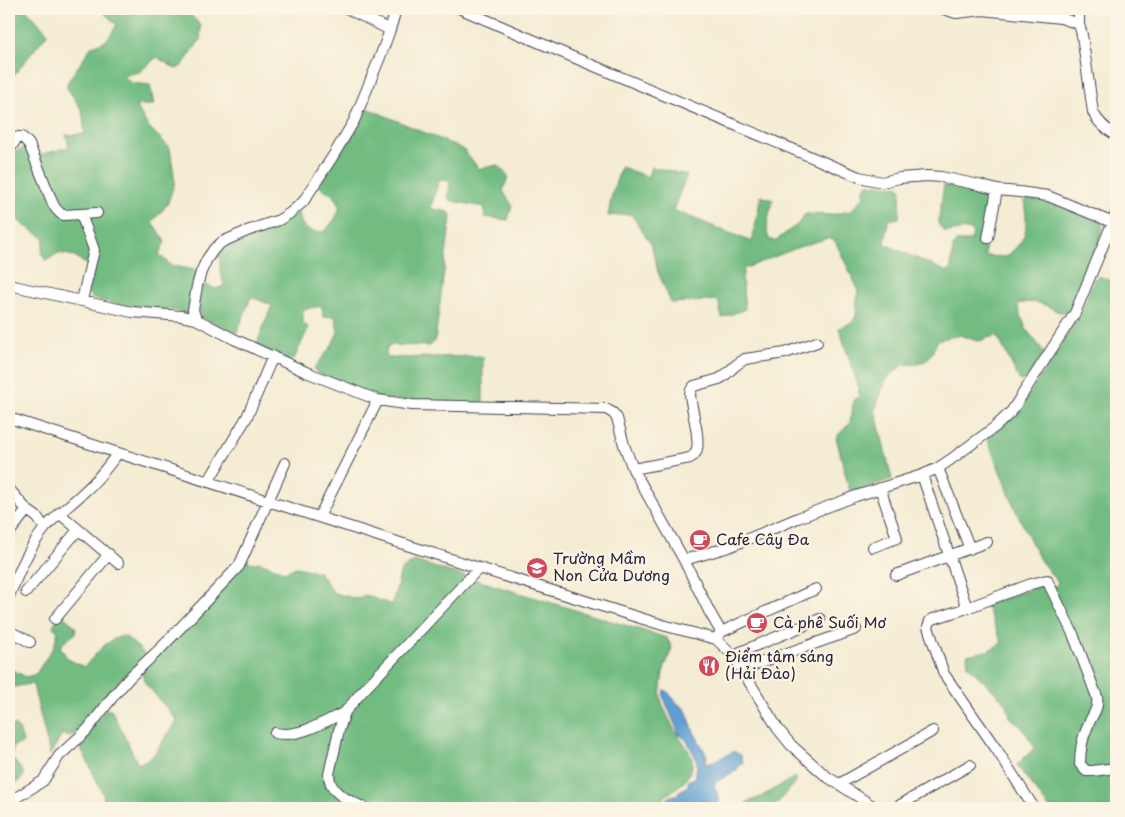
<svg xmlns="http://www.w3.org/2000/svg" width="1125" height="817" font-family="'Playpen Sans',sans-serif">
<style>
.forest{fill:#72bc82;stroke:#4a6f5e}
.water{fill:#619fd3;stroke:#426087}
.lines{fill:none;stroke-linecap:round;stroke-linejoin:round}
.minor-casing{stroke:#424052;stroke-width:12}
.minor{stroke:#fff;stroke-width:10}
.labels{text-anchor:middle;stroke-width:4.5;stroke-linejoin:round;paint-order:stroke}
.poi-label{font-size:15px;fill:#22223b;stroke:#fcf5e5;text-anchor:start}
</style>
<rect width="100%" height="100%" fill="#fcf5e5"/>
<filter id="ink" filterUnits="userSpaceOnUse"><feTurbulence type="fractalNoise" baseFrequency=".02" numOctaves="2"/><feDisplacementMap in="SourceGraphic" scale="10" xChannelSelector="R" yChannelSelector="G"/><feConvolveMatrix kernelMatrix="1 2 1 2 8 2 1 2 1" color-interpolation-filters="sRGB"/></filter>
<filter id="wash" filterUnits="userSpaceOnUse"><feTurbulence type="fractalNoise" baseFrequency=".0096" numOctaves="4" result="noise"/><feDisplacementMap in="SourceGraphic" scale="20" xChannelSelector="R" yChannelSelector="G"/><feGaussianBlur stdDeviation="1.12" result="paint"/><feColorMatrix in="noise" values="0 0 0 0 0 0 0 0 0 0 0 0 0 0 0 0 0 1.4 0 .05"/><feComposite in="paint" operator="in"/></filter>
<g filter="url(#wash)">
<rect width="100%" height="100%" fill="#f4ecd3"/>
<path class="forest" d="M 9,9 L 26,9 L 48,33 L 9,81 Z
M 100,9 L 120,9 L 122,10 L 124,9 L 185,9 L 201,26 L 200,40 L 182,66 L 176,69 L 157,57 L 139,72 L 123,76 L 131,83 L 150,85 L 154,105 L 136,105 L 147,125 L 170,148 L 175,182 L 167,205 L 152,222 L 165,241 L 159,254 L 170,265 L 195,270 L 197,274 L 190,311 L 187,314 L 172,310 L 147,310 L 121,305 L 92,298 L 88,293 L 93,270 L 75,256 L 58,253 L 46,261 L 42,254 L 44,238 L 21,223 L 9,208 L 10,154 L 24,148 L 43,154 L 69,147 L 66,135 L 85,134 L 82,110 L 66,86 L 69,80 L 92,46 L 106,41 L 117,25 Z
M 367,108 L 463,149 L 479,169 L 498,165 L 508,176 L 503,191 L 512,205 L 508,220 L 484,217 L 485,210 L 484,207 L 452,201 L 448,198 L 450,183 L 448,181 L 442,180 L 438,183 L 431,207 L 433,209 L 449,212 L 451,216 L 435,341 L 430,346 L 390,345 L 387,347 L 386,355 L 388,358 L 480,356 L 483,357 L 483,402 L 481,404 L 379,399 L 317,373 L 314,368 L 331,347 L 338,332 L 335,316 L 323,317 L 322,306 L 303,309 L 303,324 L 307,326 L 308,329 L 294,359 L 289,360 L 259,346 L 257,343 L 272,305 L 251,297 L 237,332 L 233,334 L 200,316 C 199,305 197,294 204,284 L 216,289 L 223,286 L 224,284 L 220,272 L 220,257 L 214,254 L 219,249 L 298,213 C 303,229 308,234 325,231 C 344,210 346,201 320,187 L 320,182 L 361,110 Z
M 621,167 L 648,177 L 651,167 L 687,175 L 673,210 L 752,242 L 761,196 L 773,200 C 770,212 764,227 769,239 L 775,241 L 798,224 L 805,214 L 830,215 L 851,211 L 864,196 L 864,188 L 868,184 L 898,186 L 901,189 L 899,218 L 888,220 L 885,244 L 947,272 L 951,268 L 953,247 L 957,241 L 971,241 L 973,233 L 969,229 L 945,232 L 938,224 L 944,185 L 948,183 L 984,190 L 988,196 L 985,252 L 986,256 L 1006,257 C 1029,238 1028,228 1024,201 L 1026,199 L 1050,202 L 1101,221 L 1103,229 L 1088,271 L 1071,311 C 1055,314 1058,310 1045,305 C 1035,301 1027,302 1017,304 L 1026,329 L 1045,353 L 1027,379 L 1020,381 L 997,335 L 979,341 L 959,335 L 938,340 C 930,358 926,367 904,364 L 886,379 L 875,410 L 892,479 L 859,490 L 850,492 L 836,437 L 850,423 L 854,399 L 859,397 L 859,388 L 839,328 L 853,322 L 856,316 L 858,289 L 835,241 L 828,238 L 799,247 L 751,266 L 744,268 L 742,280 L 745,309 L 722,318 L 718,300 L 671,303 L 658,272 L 651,244 L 631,214 L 608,216 L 612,194 Z
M 1099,276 L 1112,281 L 1113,286 L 1109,297 L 1116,302 L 1116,808 L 1049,808 L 1017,765 L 1035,747 L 1022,728 L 1010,717 L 1007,704 L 968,666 L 967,655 L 987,651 L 1002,643 L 986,605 L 1044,584 L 1055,586 L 1058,583 L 1040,560 L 1016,511 L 987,439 L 988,436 L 1017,413 L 1062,344 L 1085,303 L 1094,279 Z
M 245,561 L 255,563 L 259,562 L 286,572 L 296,567 L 319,572 L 334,593 L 358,599 L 365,595 L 392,605 L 401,570 L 414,561 L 667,638 L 672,648 L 663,672 L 660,696 L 663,706 L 673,727 L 680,739 L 686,746 L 692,758 L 692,767 L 685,781 L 663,798 L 660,808 L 102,808 L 104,796 L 79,744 L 81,739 L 106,709 L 112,711 L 138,764 L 153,756 L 177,720 L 145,683 L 142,672 Z
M 61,615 L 62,615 L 75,626 L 76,633 L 63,643 L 60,647 L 68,659 L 84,667 C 96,655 106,638 125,636 L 143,652 L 145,656 L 119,681 L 83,729 L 69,737 L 62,734 L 50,755 L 33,685 L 30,684 L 9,688 L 9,668 L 26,677 L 36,674 L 54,646 L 58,632 L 53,627 L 54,624 Z
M 15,725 L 19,729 L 23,743 L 13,746 L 12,758 L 23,772 L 24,776 L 13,787 L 9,788 L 9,727 Z
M 796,777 L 796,782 L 773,808 L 744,808 L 747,802 L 759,798 L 791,779 Z"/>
<path class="water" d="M 664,690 L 667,691 L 677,703 L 686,710 L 694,732 L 707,756 L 705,765 L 735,751 L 737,754 L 740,754 L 741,756 L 743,763 L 738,766 L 737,770 L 716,782 L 714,785 L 720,802 L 714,808 L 663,808 C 664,801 669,794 677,795 L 679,791 L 687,787 L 689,780 L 693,779 L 696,777 L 695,771 L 697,769 L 696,758 L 687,741 L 679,734 L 663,696 Z"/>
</g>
<g filter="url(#ink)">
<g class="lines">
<g class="minor-casing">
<path id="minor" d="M 461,9 L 568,55 L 859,177 L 882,182 L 900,178 L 927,176 L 941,177 L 979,185 L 997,190 L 1019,192 L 1048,196 L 1116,224
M 943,9 L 956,13 L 982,10 L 1061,18 L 1079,24
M 1079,9 L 1079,24 L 1082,35 L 1093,112 C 1098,123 1106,129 1116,135
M 390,30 L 396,9
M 9,150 L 18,137 L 22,137 L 29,144 L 53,204 L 56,209 L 61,214 L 64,215 L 97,213
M 81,214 L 94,250 L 82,300
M 988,238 L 997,190
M 9,285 L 132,312 L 181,316 L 196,319 L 234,339 L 306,372 L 378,400 L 412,405 L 606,409 L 613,413 L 617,418 L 624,445 L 633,469 L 684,560 L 709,611 L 721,632 L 716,639
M 196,319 L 193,310 L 197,286 L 201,272 L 207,259 L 214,249 L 222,242 L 247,231 L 279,220 L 290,213 L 303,202 L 333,156 L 354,121 L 380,57 L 390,30 L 348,9
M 9,418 L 268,501 L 479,568 L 666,626 L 716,639 L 733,655 L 778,729 L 791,745 L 826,776 L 876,808
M 938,468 L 970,549
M 633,469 L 690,458 C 694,456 696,453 697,449 C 700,435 691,409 690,394 L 691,390 L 694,386 L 719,379 L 724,376 L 736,365 L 745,359 L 785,353 L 817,342
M 922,475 L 967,608
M 208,482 L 247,417 L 273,356
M 9,489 L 27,510
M 59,513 L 118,563
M 319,517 L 378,400
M 9,533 L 27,510 L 37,517 L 45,528
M 873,547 L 897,538 L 880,488
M 684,560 L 729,547 L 798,518 L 856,496 L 922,475 L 938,468 L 950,460 L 995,427 L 1011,412 L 1075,313 L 1116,214
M 896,575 L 987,542
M 26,592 L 78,530
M 9,596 C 19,572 28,549 45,528 C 57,514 72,504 85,491 C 98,480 108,466 118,453
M 55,619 L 109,554
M 9,631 L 30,642
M 721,632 L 816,589
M 733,655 L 820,619
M 742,669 L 856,629
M 275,733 C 299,738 324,722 345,712
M 839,784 L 933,731
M 9,802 L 43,781 L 59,756 L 87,730 L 115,694 L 131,676 L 162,647 L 239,566 L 285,463
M 364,808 C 349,800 329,794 329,774 L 339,730 L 345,712 L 360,694 L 479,568
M 895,808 L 970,765
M 1034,808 L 997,750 L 944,674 L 928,627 L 930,621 L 933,619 L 967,608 L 1031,584 L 1047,580 L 1073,634 L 1097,697 C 1099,711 1091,715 1087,728 C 1082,739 1080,752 1080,764 L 1086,771 L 1092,771 L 1116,768"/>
</g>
<use href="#minor" class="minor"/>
</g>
</g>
<defs>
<g id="cafe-disc" transform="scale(1.125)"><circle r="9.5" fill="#d1495b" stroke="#fcf5e5"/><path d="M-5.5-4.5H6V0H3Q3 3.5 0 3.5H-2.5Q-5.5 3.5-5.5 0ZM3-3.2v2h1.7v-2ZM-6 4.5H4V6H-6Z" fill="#fff"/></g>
<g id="school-disc" transform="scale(1.125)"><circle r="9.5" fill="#d1495b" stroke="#fcf5e5"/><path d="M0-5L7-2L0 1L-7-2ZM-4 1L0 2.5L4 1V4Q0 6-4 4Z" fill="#fff"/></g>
<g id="restaurant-disc" transform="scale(1.125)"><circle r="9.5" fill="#d1495b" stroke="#fcf5e5"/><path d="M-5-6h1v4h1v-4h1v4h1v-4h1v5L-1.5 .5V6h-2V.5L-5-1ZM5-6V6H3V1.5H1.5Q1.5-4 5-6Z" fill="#fff"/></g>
</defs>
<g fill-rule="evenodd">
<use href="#cafe-disc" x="700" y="540"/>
<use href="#school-disc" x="537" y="568"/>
<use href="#cafe-disc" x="757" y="623"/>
<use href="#restaurant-disc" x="709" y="666"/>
</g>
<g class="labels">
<g class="poi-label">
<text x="716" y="545">Cafe Cây Đa</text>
<text x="553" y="564">Trường Mầm<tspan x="553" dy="17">Non Cửa Dương</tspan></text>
<text x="773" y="628">Cà phê Suối Mơ</text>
<text x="725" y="662">Điểm tâm sáng<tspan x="725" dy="17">(Hải Đào)</tspan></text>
</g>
</g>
<rect width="1125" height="817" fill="none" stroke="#fcf5e5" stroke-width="30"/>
</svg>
